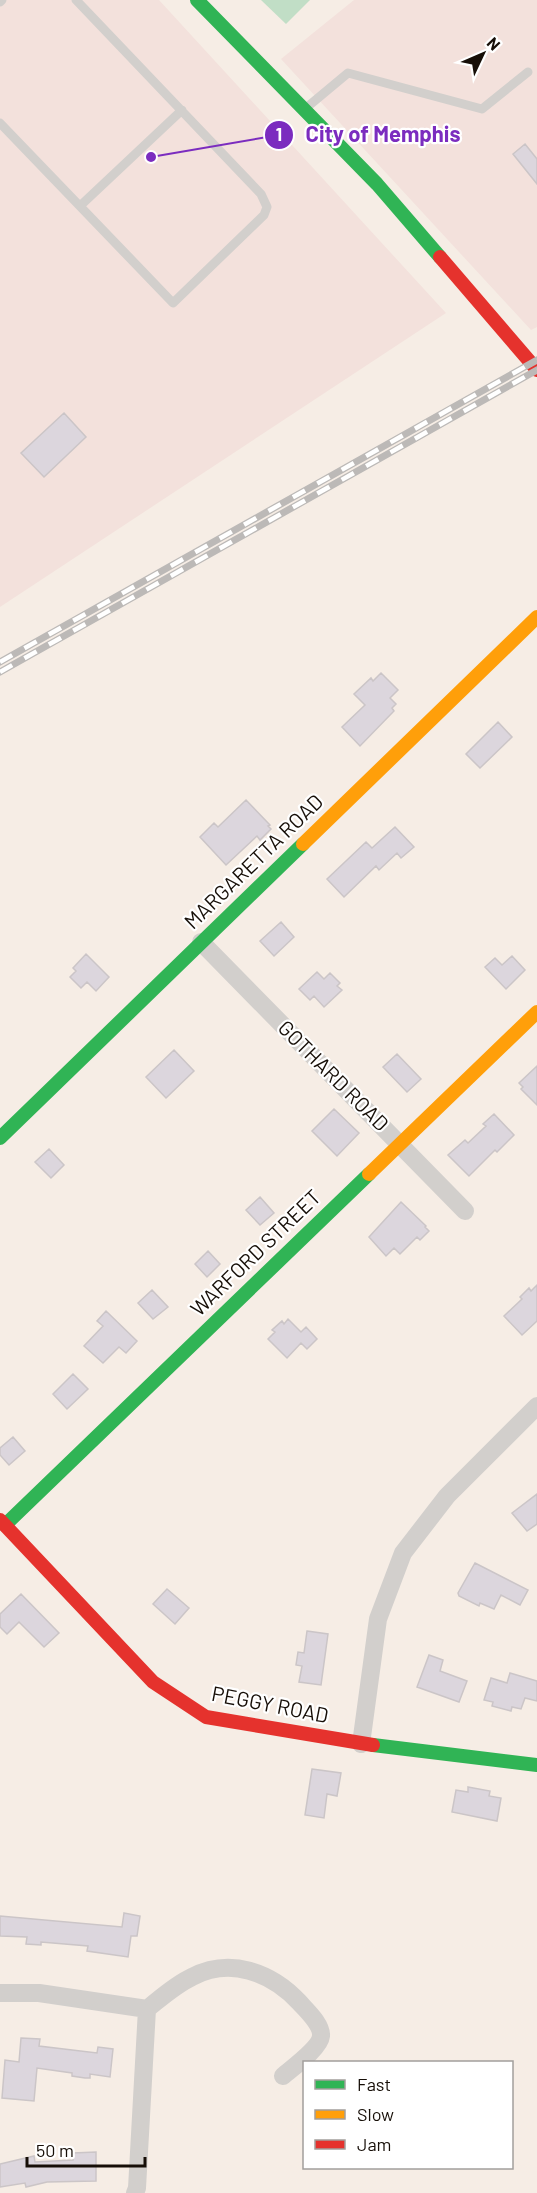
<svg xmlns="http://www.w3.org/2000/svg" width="537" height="2193" font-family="Barlow,sans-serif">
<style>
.industrial{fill:#f3e1dc}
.green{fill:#c1dec6}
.building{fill:#dcd6dd;stroke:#cbc5c7;stroke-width:1.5}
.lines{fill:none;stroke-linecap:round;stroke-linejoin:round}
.lane{stroke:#d2cfcc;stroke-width:9}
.street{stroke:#d2cfcc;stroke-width:18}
.fast{stroke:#30b455;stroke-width:14}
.slow{stroke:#ff9f0a;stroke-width:14}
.jam{stroke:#e5322d;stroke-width:14}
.rail-casing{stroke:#bcb9b7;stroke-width:7}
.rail{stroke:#fff;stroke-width:4.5;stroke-dasharray:14;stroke-linecap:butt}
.labels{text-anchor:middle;stroke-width:4.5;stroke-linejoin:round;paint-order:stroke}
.street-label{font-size:21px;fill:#160e07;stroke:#fff}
.leader{fill:none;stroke:#7b2cbf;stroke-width:2}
.callout-dot{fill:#7b2cbf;stroke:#fff;stroke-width:2}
.mark-label{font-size:18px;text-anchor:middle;font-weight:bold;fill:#fff}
.callout-label{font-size:22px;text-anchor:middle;font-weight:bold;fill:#7b2cbf;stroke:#fff;stroke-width:4.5;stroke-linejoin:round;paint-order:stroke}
</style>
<rect width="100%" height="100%" fill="#f6ede5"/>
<path class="industrial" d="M 0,0 L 159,0 L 446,313 L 0,607 Z
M 354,0 L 537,0 L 537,327 L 531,330 L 281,59 Z"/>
<path class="green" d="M 261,0 L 310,0 L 286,24 Z"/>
<path class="building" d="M 525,144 L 537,159 L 537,184 L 513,154 Z
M 64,413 L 86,437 L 44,477 L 21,453 Z
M 381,673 L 398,690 L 390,698 L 396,704 L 392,708 L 394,711 L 360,746 L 342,727 L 365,705 L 354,694 L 371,678 L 373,681 Z
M 498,722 L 512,737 L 480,768 L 466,754 Z
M 246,800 L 270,825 L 268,826 L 271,829 L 260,840 L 257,836 L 226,865 L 200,837 L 214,823 L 218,827 Z
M 395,827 L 414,847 L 401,858 L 397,853 L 379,870 L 376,866 L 344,897 L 327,879 L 366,842 L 372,848 Z
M 281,922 L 294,937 L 274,956 L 260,941 Z
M 86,954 L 109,977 L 96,991 L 87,982 L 81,988 L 70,977 L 76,971 L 73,968 Z
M 512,956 L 525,970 L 506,989 L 485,967 L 495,958 L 502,965 Z
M 317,972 L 324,979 L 330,973 L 340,983 L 337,986 L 342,990 L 324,1007 L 314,996 L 310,1000 L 299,989 Z
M 174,1050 L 194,1071 L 166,1098 L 146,1077 Z
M 397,1054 L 421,1079 L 407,1092 L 383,1067 Z
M 537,1066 L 537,1105 L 521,1089 L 523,1087 L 519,1083 Z
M 334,1109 L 359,1133 L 337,1156 L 312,1131 Z
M 494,1114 L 514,1135 L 497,1152 L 495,1150 L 469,1176 L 448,1155 L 465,1140 L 468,1143 L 486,1126 L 483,1124 Z
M 49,1149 L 64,1165 L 51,1178 L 35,1162 Z
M 260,1197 L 274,1213 L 260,1225 L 246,1210 Z
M 401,1202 L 426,1226 L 425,1227 L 429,1231 L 420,1240 L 417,1237 L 400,1254 L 394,1248 L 386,1256 L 369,1237 Z
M 208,1251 L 220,1264 L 207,1277 L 195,1264 Z
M 537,1285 L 537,1321 L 522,1335 L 504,1316 L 522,1299 L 520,1297 L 529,1288 L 531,1291 Z
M 152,1290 L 168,1307 L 153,1319 L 138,1303 Z
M 106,1311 L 137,1341 L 126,1353 L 119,1347 L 103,1363 L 84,1346 L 103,1326 L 97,1321 Z
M 288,1319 L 301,1332 L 306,1327 L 317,1339 L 307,1349 L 301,1343 L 287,1358 L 268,1339 L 275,1332 L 272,1330 L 282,1321 L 284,1324 Z
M 73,1374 L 88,1389 L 67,1409 L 53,1394 Z
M 13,1437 L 25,1451 L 9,1465 L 0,1455 L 0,1448 Z
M 537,1494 L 537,1524 L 527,1531 L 512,1513 Z
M 475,1563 L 528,1590 L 520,1605 L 501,1595 L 494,1609 L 480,1603 L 479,1606 L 459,1596 L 458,1593 Z
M 167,1589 L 189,1608 L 175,1624 L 153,1604 Z
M 21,1594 L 59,1633 L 44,1647 L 19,1622 L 7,1634 L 0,1627 L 0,1614 Z
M 307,1631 L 328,1634 L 321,1685 L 299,1682 L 302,1666 L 296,1665 L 298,1652 L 304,1653 Z
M 429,1655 L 443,1660 L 440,1671 L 467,1681 L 459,1702 L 417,1687 Z
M 510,1673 L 537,1681 L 537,1701 L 525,1698 L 521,1709 L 512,1707 L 511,1711 L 492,1706 L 493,1702 L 484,1700 L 491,1678 L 507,1683 Z
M 312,1769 L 341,1773 L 337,1796 L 327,1794 L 324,1818 L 305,1815 Z
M 468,1787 L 490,1791 L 489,1796 L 501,1798 L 497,1821 L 452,1812 L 456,1790 L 468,1792 Z
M 124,1913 L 140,1916 L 137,1936 L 131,1936 L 128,1957 L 87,1951 L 88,1946 L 41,1942 L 41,1945 L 26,1944 L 27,1937 L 0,1936 L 0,1916 L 122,1927 Z
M 21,2038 L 40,2039 L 39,2046 L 97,2053 L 98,2047 L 113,2049 L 110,2077 L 90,2074 L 90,2078 L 85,2078 L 72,2076 L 72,2073 L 37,2068 L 34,2101 L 2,2098 L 5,2060 L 19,2062 Z
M 96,2152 L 96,2181 L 47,2182 L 26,2187 L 25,2183 L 0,2187 L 0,2164 L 34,2156 L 35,2162 L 73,2160 L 73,2153 Z"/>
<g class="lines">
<path class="lane" d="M 0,2 L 2,0
M 306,108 L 348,73 L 482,109 L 528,72
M 0,123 L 173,303 L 264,215 L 267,207 L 261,194 L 76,0
M 80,206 L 182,110"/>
<path class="street" d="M 201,942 L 465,1211
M 361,1744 L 378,1619 L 403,1553 L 447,1496 L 537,1406
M 0,1993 L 39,1993 L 147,2009 C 161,1998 175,1985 192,1977 C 230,1957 271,1972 299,2002 C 306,2010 322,2024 321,2036 C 320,2048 292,2068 283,2076
M 135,2193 L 137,2188 L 147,2009"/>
<path class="fast" d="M 197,0 L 377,184 L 440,257
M 0,1138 L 303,844
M 5,1525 L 369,1174
M 373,1745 L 537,1765"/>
<path class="slow" d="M 303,844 L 537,617
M 369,1174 L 537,1012"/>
<path class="jam" d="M 440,257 L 537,370
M 0,1520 L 153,1682 L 206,1717 L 373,1745"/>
<g class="rail-casing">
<path id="rail" d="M 0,662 L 537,360
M 0,672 L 537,370"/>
</g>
<use href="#rail" class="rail"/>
</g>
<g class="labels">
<g class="street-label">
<text transform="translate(254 862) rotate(-44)" y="7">MARGARETTA ROAD</text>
<text transform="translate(333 1076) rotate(45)" y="7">GOTHARD ROAD</text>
<text transform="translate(256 1253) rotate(-44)" y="7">WARFORD STREET</text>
<text transform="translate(270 1705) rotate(11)" y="7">PEGGY ROAD</text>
</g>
</g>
<path class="leader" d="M151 157L279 135"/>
<g class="callout-dot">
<circle cx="151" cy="157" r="6"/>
<circle cx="279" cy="135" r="15"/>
</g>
<g class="mark-label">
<text x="279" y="141">1</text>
</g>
<g class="callout-label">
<text x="383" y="142">City of Memphis</text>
</g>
<rect x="303" y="2061" width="210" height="108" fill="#ffffff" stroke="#a29f9c" stroke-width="1.5"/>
<rect x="315" y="2080" width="30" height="9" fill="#30b455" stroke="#a29f9c" stroke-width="1.5"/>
<text x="357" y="2091" font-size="18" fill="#160e07">Fast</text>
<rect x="315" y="2110" width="30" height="9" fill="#ff9f0a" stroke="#a29f9c" stroke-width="1.5"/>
<text x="357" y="2121" font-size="18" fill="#160e07">Slow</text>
<rect x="315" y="2140" width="30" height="9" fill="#e5322d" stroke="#a29f9c" stroke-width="1.5"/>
<text x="357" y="2151" font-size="18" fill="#160e07">Jam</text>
<g transform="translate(483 54) rotate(46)" stroke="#ffffff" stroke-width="4.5" paint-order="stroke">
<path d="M0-4.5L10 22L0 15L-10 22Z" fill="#160e07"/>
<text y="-9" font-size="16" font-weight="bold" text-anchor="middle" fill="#160e07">N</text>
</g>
<path d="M27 2157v9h118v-9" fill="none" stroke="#160e07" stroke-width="3"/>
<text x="36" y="2157" font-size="18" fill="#160e07" stroke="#ffffff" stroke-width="4.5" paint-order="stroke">50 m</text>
</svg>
